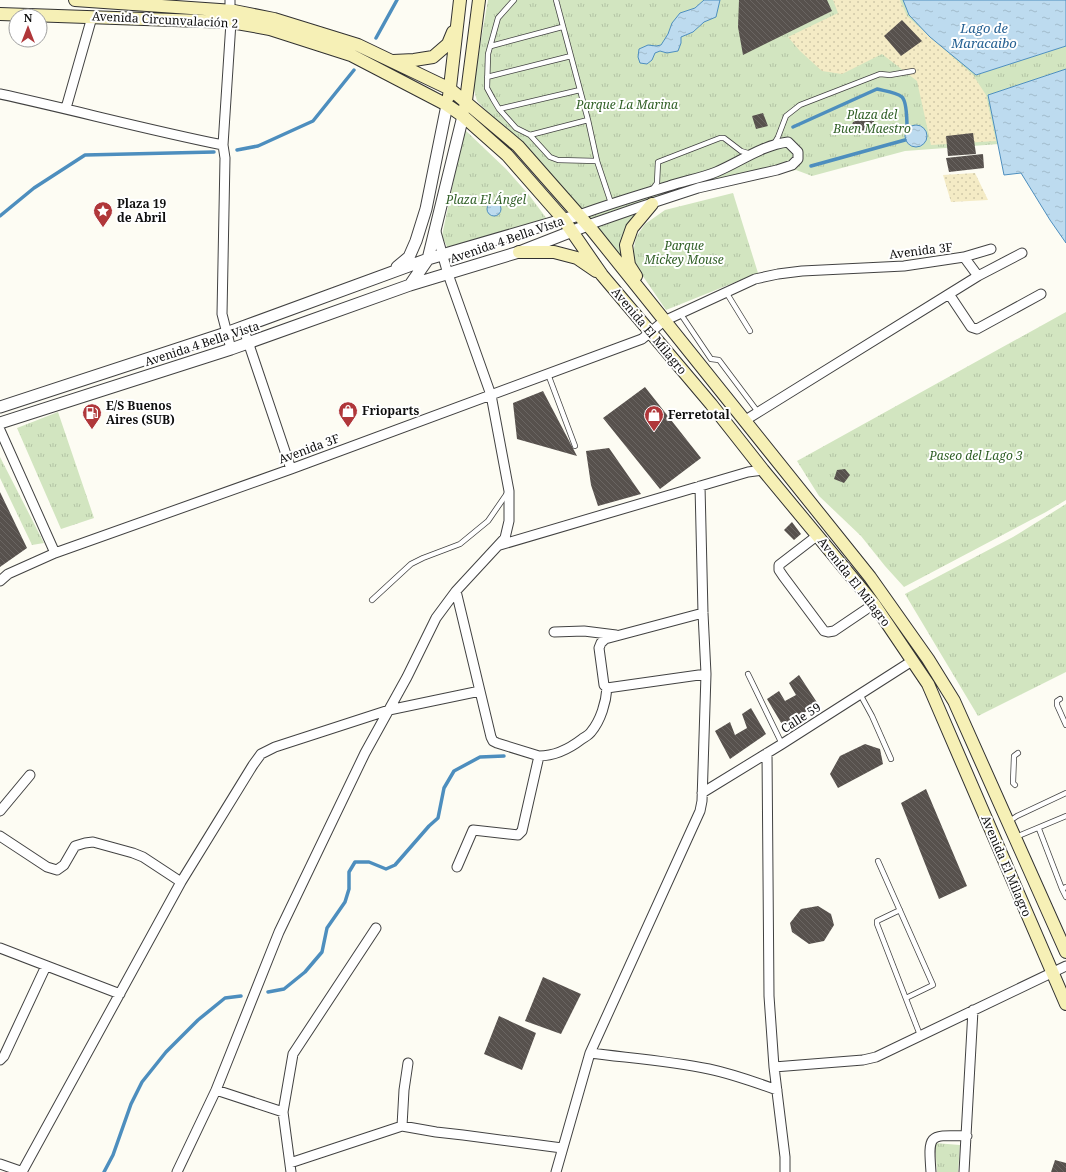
<svg xmlns="http://www.w3.org/2000/svg" width="1066" height="1172" font-family="'Noto Serif',serif">
<style>
.grass{fill:url(#grass-tufts)}
.sand{fill:url(#sand-dots)}
.water{fill:url(#water-ripples);stroke:#4d8ebe}
.lines{fill:none;stroke-linecap:round;stroke-linejoin:round}
.stream{stroke:#4d8ebe;stroke-width:3.5}
.building{fill:url(#building-back-hatch)}
.service-casing{stroke:#424242;stroke-width:6}
.minor-casing{stroke:#424242;stroke-width:11}
.tertiary-casing{stroke:#424242;stroke-width:13}
.secondary-casing{stroke:#313131;stroke-width:14}
.service{stroke:#fff;stroke-width:4.5}
.minor{stroke:#fff;stroke-width:9}
.tertiary{stroke:#fff;stroke-width:11}
.secondary{stroke:#f6f0b6;stroke-width:12}
.labels{text-anchor:middle;stroke-width:4;stroke-linejoin:round;paint-order:stroke}
.street-label{font-size:12px;fill:#0f0f0f;stroke:#fff}
.park-label{font-size:12px;font-style:italic;fill:#316027;stroke:#fff}
.poi-label{font-size:12px;font-weight:bold;fill:#0f0f0f;stroke:#fff;text-anchor:start}
.water-label{font-size:13px;font-style:italic;fill:#266193;stroke:#fff}
</style>
<defs>
<pattern id="grass-tufts" width="24" height="20" patternUnits="userSpaceOnUse"><rect width="24" height="20" fill="#d2e5c0"/><path d="M3 7l-1-3M5 7V3M7 7l1-3M15 17l-1-3M17 17v-4M19 17l1-3" fill="none" stroke="#b3c3a4"/></pattern>
<pattern id="sand-dots" width="8" height="8" patternUnits="userSpaceOnUse"><rect width="8" height="8" fill="#f4ebc5"/><path d="M2 2h.1M6 6h.1" fill="none" stroke="#d0c8a8" stroke-width="1.8" stroke-linecap="round"/></pattern>
<pattern id="water-ripples" width="26" height="14" patternUnits="userSpaceOnUse"><rect width="26" height="14" fill="#bddbef"/><path d="M2 4q2-2 4 0t4 0M15 11q2-2 4 0t4 0" fill="none" stroke="#a1bbcc"/></pattern>
<pattern id="building-back-hatch" width="6" height="6" patternUnits="userSpaceOnUse"><rect width="6" height="6" fill="#57514d"/><path d="M-1 5l2 2M0 0l6 6M5-1l2 2" fill="none" stroke="#6a6562"/></pattern>
</defs>
<rect width="100%" height="100%" fill="#fdfcf3"/>
<path class="grass" d="M 488,0 L 903,0 L 976,75 L 1066,46 L 1066,69 L 989,95 L 999,144 L 905,151 L 812,176 L 796,170 L 743,181 L 692,194 L 657,205 L 644,218 L 622,258 L 578,206 L 477,101 L 473,86 Z
M 465,130 L 506,169 L 529,195 L 547,219 L 448,249 L 442,236 L 456,169 Z
M 733,193 L 758,273 L 666,310 L 636,266 L 633,253 L 636,237 L 645,224 L 665,210 Z
M 1066,312 L 1066,500 L 1046,512 L 904,587 L 885,566 L 861,536 L 819,496 L 797,461 Z
M 58,412 L 94,518 L 61,529 L 17,428 Z
M 0,457 L 44,543 L 32,545 L 0,478 Z
M 1066,504 L 1066,672 L 978,716 L 905,594 L 1013,537 Z
M 935,1143 L 960,1145 L 958,1172 L 937,1172 Z"/>
<path class="sand" d="M 833,0 L 900,0 L 907,16 L 973,75 L 986,95 L 996,141 L 931,145 L 917,81 L 882,54 L 842,74 L 822,71 L 800,51 L 788,37 L 838,13 Z
M 975,173 L 988,200 L 951,202 L 943,175 Z"/>
<path class="water" d="M 704,0 L 720,0 L 716,17 L 704,22 L 693,32 L 681,37 L 681,43 L 678,51 L 667,53 L 660,51 L 655,53 L 652,60 L 647,64 L 640,63 L 638,57 L 639,49 L 648,45 L 656,46 L 661,45 L 668,34 L 672,23 L 680,13 L 695,8 Z
M 903,0 L 1066,0 L 1066,46 L 976,75 L 930,37 L 909,15 Z
M 1066,69 L 1066,243 L 1050,220 L 1021,173 L 1004,175 L 988,95 Z
M905 136a11 11 0 1 1 22 0a11 11 0 1 1-22 0Z
M487 209a7 7 0 1 1 14 0a7 7 0 1 1-14 0Z"/>
<g class="lines">
<path class="stream" d="M 376,38 L 397,0
M 793,127 L 877,89 C 885,91 896,92 902,97 C 907,102 907,122 907,129
M 237,150 L 258,146 L 313,121 L 354,70
M 811,166 L 905,140
M 0,216 L 34,188 L 85,155 L 214,152
M 268,992 L 284,989 L 305,972 L 322,952 L 327,928 L 345,902 L 349,889 L 349,872 L 355,862 L 369,862 L 386,869 L 395,865 L 429,826 L 438,818 L 444,788 L 454,771 L 480,757 L 504,756
M 104,1172 L 113,1155 L 131,1104 L 142,1082 L 166,1052 L 198,1020 L 225,998 L 241,996"/>
</g>
<path class="building" d="M 739,0 L 827,0 L 832,11 L 743,55 L 738,27 Z
M 902,20 L 922,41 L 901,56 L 884,36 Z
M 763,113 L 768,126 L 756,129 L 752,116 Z
M 868,116 L 874,121 L 872,129 L 855,132 L 851,128 L 853,122 Z
M 973,133 L 976,154 L 948,156 L 946,136 Z
M 983,154 L 984,168 L 949,172 L 946,158 Z
M 645,387 L 701,458 L 660,489 L 603,418 Z
M 543,391 L 577,456 L 517,439 L 513,403 Z
M 609,448 L 641,494 L 598,506 L 591,485 L 586,451 Z
M 845,469 L 850,475 L 844,483 L 834,479 L 837,470 Z
M 0,492 L 27,548 L 0,567 Z
M 792,522 L 801,534 L 794,540 L 784,530 Z
M 799,675 L 818,704 L 783,726 L 767,699 L 779,691 L 785,701 L 796,695 L 789,683 Z
M 751,708 L 766,734 L 730,759 L 715,731 L 730,722 L 735,735 L 747,728 L 742,714 Z
M 865,744 L 880,749 L 883,764 L 838,788 L 830,774 L 840,756 Z
M 926,789 L 967,886 L 939,899 L 901,803 Z
M 818,906 L 831,914 L 834,925 L 824,941 L 809,944 L 792,932 L 790,923 L 801,909 Z
M 543,977 L 581,994 L 561,1034 L 525,1021 Z
M 499,1016 L 536,1033 L 522,1070 L 484,1054 Z
M 1055,1160 L 1066,1163 L 1066,1172 L 1051,1172 Z"/>
<g class="lines">
<g class="service-casing">
<path id="service" d="M 514,0 L 498,18 L 488,54 L 487,88 L 493,99 L 499,109 L 516,128 L 530,135 L 588,120
M 556,0 L 588,120 L 597,161 L 611,203
M 491,46 L 562,27
M 487,77 L 571,56
M 499,109 L 580,90
M 530,135 L 550,157 L 558,160 L 597,161
M 774,144 L 778,137 L 786,116 L 800,105 L 880,74 L 890,75 L 913,71
M 652,190 L 657,183 L 658,162 L 720,138 L 724,138 L 741,151 L 751,154
M 726,292 L 750,331
M 680,313 L 711,359 L 719,360 L 758,412
M 548,374 L 575,446
M 372,600 L 411,564 L 423,558 L 460,544 L 488,521 L 508,492
M 748,674 L 782,744
M 860,694 L 872,716 L 891,759
M 1060,699 L 1057,701 L 1057,705 L 1066,725
M 1015,785 L 1013,783 L 1014,756 L 1018,753
M 1008,822 L 1017,816 L 1066,793
M 1039,829 L 1062,889
M 1016,837 L 1066,816
M 878,861 L 933,985 L 906,998
M 1066,887 L 1062,889 L 1066,897
M 900,910 L 877,921 L 877,924 L 920,1035"/>
</g>
<g class="minor-casing">
<path id="minor" d="M 230,0 L 230,11
M 0,94 C 74,110 148,130 223,145 L 225,158 L 222,314 L 231,349
M 66,108 L 92,17
M 223,145 L 231,22
M 579,215 C 609,204 639,195 669,186 C 684,181 701,178 716,172 C 740,162 762,145 788,142 L 798,152 L 798,159 L 792,165 L 777,170 L 698,188 L 637,208 L 588,225
M 964,257 L 991,249
M 978,276 L 1022,253
M 949,294 L 971,327 L 977,329 L 1041,294
M 243,327 L 291,469
M 0,430 L 55,553
M 818,535 L 779,565 L 779,570 L 783,576 L 824,631 L 828,632 L 834,631 L 874,604
M 500,545 L 748,472 L 763,470
M 0,581 L 8,574 L 55,553 L 291,469 L 642,339 L 664,321 L 755,279 L 778,274 L 802,271 L 904,266 L 964,257 L 978,276 L 744,421
M 456,591 L 491,737 L 493,741 L 497,743 L 539,756 L 522,831 L 518,835 L 473,830 L 457,867
M 703,613 L 605,639 L 601,643 L 599,648 L 604,685 L 607,688 L 706,674
M 554,632 L 584,631 L 616,635
M 767,753 L 769,996 L 774,1067 L 785,1157 L 785,1172
M 539,756 C 556,756 569,749 582,739 C 585,737 589,735 591,732 C 601,720 606,702 607,688
M 702,793 L 782,744 L 912,661
M 0,811 L 30,775
M 0,836 L 47,867 L 57,870 L 64,865 L 75,846 L 85,843 L 93,842 L 133,853 L 143,857 L 181,882
M 0,948 L 120,994
M 590,1053 C 629,1058 670,1061 709,1069 C 732,1074 755,1082 777,1090
M 0,1060 L 4,1056 L 46,966
M 774,1067 L 863,1060 L 876,1057 L 1066,966
M 216,1090 L 283,1112
M 402,1126 L 404,1090 L 408,1063
M 290,1163 L 402,1126 L 436,1132 L 463,1135 L 562,1148
M 0,1164 L 23,1172
M 22,1172 L 181,882 L 253,765 L 261,754 L 275,747 L 389,710 L 480,691
M 177,1172 L 216,1090 L 279,932 L 365,753 L 407,677 L 436,618 L 456,591 L 505,538 L 509,521 L 509,491 L 491,395 L 448,274 L 436,232
M 291,1172 L 283,1112 L 293,1054 L 376,928
M 556,1172 L 590,1053 L 700,811 L 702,801 L 706,674 L 703,613 L 700,486
M 931,1172 C 928,1133 929,1135 967,1136
M 964,1172 L 973,1010"/>
</g>
<g class="tertiary-casing">
<path id="tertiary" d="M 397,267 L 409,257 L 416,241 L 426,209 L 447,105
M 410,285 L 428,259 L 463,116
M 0,407 L 226,333 L 428,259 L 579,215
M 0,423 L 231,349 L 410,285 L 519,252 L 588,225"/>
</g>
<g class="secondary-casing">
<path id="secondary" d="M 75,0 L 234,11 L 274,19 L 358,45 L 450,89 L 518,146 L 592,230 L 870,577 L 928,659 L 954,701 L 1066,952
M 0,14 L 231,22 L 270,29 L 351,55 L 447,105 L 463,116 L 507,155 L 564,220 L 602,275 L 711,404 L 763,470 L 874,604 L 928,684 L 1066,1004
M 393,61 L 414,60 L 433,57 L 448,44 L 453,32
M 449,96 L 460,0
M 465,108 L 479,0
M 519,252 L 554,252 L 577,258 L 596,271
M 636,276 L 629,265 L 626,245 L 632,228 L 652,204"/>
</g>
<use href="#service" class="service"/>
<use href="#minor" class="minor"/>
<use href="#tertiary" class="tertiary"/>
<use href="#secondary" class="secondary"/>
</g>
<defs>
<g id="sight-pin" transform="scale(1)"><path d="M0 17L-7.5 6A9.5 9.5 0 1 1 7.5 6Z" fill="#b0373a" stroke="#fff"/><path d="M0-6L1.8-2.2L6-1.7L2.9 1.2L3.7 5.4L0 3.3L-3.7 5.4L-2.9 1.2L-6-1.7L-1.8-2.2Z" fill="#fff"/></g>
<g id="shop-pin" transform="scale(1)"><path d="M0 17L-7.5 6A9.5 9.5 0 1 1 7.5 6Z" fill="#b0373a" stroke="#fff"/><path d="M-5-2.5h2.3a2.7 3.5 0 0 1 5.4 0H5L5.5 6h-11ZM-1.5-2.5h3a1.5 2.3 0 0 0-3 0Z" fill="#fff"/></g>
<g id="fuel-pin" transform="scale(1)"><path d="M0 17L-7.5 6A9.5 9.5 0 1 1 7.5 6Z" fill="#b0373a" stroke="#fff"/><path d="M-5.5-6h7V0h2V4h1.3V-2.5L3-4.5l.8-.8L6-3V5H2.5V1h-1V6h-7ZM-4.2-4.7v3.2H.2V-4.7Z" fill="#fff"/></g>
</defs>
<g fill-rule="evenodd">
<use href="#sight-pin" x="103" y="211"/>
<use href="#shop-pin" x="348" y="411"/>
<use href="#fuel-pin" x="92" y="413"/>
<use href="#shop-pin" x="654" y="415"/>
</g>
<g class="labels">
<g class="street-label">
<text transform="translate(165 20) rotate(3)" y="4">Avenida Circunvalación 2</text>
<text transform="translate(507 240) rotate(-19)" y="4">Avenida 4 Bella Vista</text>
<text transform="translate(921 251) rotate(-7)" y="4">Avenida 3F</text>
<text transform="translate(649 331) rotate(50)" y="4">Avenida El Milagro</text>
<text transform="translate(202 344) rotate(-18)" y="4">Avenida 4 Bella Vista</text>
<text transform="translate(309 449) rotate(-20)" y="4">Avenida 3F</text>
<text transform="translate(854 582) rotate(52)" y="4">Avenida El Milagro</text>
<text transform="translate(801 718) rotate(-33)" y="4">Calle 59</text>
<text transform="translate(1006 866) rotate(67)" y="4">Avenida El Milagro</text>
</g>
<g class="park-label">
<text x="627" y="109">Parque La Marina</text>
<text x="872" y="119">Plaza del<tspan x="872" dy="14">Buen Maestro</tspan></text>
<text x="486" y="204">Plaza El Ángel</text>
<text x="684" y="250">Parque<tspan x="684" dy="14">Mickey Mouse</tspan></text>
<text x="976" y="460">Paseo del Lago 3</text>
</g>
<g class="poi-label">
<text x="117" y="208">Plaza 19<tspan x="117" dy="14">de Abril</tspan></text>
<text x="106" y="410">E/S Buenos<tspan x="106" dy="14">Aires (SUB)</tspan></text>
<text x="362" y="415">Frioparts</text>
<text x="668" y="419">Ferretotal</text>
</g>
<g class="water-label">
<text x="984" y="33">Lago de<tspan x="984" dy="15">Maracaibo</tspan></text>
</g>
</g>
<g transform="translate(28 28)"><circle r="19" fill="#ffffff" stroke="#9f9f9f"/>
<path d="M0-3L7 15L0 10L-7 15Z" fill="#b0373a"/>
<text y="-6" font-size="11" font-weight="bold" text-anchor="middle" fill="#0f0f0f">N</text>
</g>
</svg>
